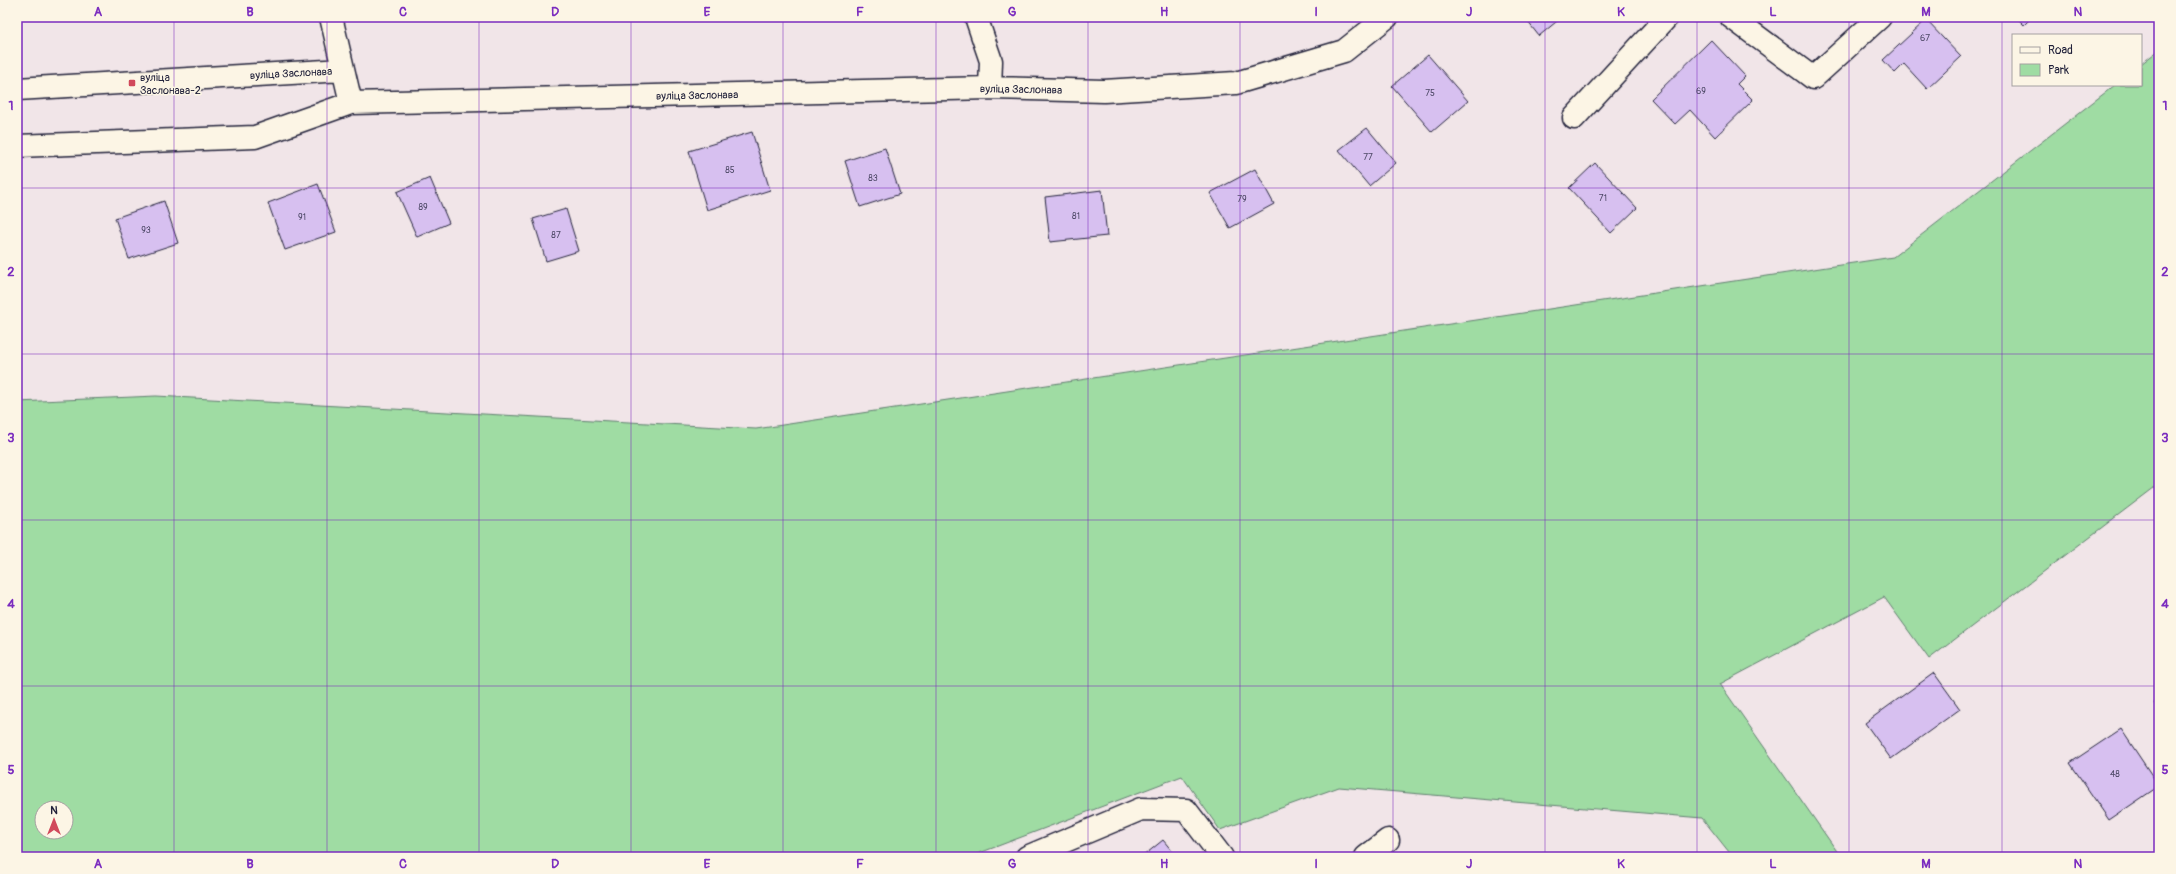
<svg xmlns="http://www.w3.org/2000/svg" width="2176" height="874" font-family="Pangolin,sans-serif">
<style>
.green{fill:#9fdca3;stroke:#607f6f;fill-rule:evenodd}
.building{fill:#d7c0f0;stroke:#22223b}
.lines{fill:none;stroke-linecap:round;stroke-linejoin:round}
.minor-casing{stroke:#22223b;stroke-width:25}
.path{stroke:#22223b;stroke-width:2.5;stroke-dasharray:4 3;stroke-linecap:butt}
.minor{stroke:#fcf5e5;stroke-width:22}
.grid{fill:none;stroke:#7b2cbf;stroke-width:1;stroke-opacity:0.55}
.poi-dot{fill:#d1495b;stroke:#fcf5e5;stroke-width:1.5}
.labels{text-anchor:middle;stroke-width:3;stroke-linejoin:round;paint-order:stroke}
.number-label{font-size:9px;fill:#4f4a68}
.street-label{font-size:11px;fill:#22223b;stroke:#fcf5e5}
.poi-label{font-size:11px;fill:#22223b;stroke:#fcf5e5;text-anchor:start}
.neatline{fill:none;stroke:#7b2cbf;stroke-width:1.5}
.grid-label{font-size:13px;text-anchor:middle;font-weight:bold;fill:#7b2cbf}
</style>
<rect width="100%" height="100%" fill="#f1e5e8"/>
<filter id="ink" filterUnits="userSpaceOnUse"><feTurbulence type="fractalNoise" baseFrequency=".025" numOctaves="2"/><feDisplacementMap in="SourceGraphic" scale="8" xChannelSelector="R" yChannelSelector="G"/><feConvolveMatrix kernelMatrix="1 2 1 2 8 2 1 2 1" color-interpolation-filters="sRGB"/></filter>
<g filter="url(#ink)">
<path class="green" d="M 2159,50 L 2159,484 L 1929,659 L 1884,597 L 1720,684 L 1841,857 L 1733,857 L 1702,818 L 1339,787 L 1220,830 L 1182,776 L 969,857 L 17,857 L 17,402 L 156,396 L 756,429 L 1893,257 L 2115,85 L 2141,85 L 2141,64 ZM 42,808 L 66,808 L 66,832 L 42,832 Z"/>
<path class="building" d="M 1524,17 L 1562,17 L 1539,36 Z
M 2016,17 L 2032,17 L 2024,25 Z
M 1926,20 L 1961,57 L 1927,89 L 1904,64 L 1895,73 L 1883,60 Z
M 1711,40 L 1745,76 L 1737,84 L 1753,100 L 1715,137 L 1690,110 L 1675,124 L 1651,99 Z
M 1428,55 L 1468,101 L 1432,132 L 1392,86 Z
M 1367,128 L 1396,163 L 1369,186 L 1339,150 Z
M 752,132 L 770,190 L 707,210 L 689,151 Z
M 885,148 L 900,194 L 860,207 L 845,161 Z
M 1595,163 L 1637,208 L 1611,233 L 1569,188 Z
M 1255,169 L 1274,204 L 1230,228 L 1210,193 Z
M 430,178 L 449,223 L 417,237 L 397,192 Z
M 318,184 L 336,232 L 285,250 L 268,203 Z
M 1102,190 L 1107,236 L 1050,242 L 1045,197 Z
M 164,201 L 178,243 L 129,259 L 115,218 Z
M 566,209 L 579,251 L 546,261 L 533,219 Z
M 1934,673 L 1960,709 L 1891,759 L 1865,723 Z
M 2159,700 L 2159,710 L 2154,703 Z
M 2121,729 L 2159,786 L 2109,820 L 2070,763 Z
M 1163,840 L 1177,857 L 1142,857 Z"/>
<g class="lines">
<g class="minor-casing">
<path id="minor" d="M 331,17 L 351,103 L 990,88 L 1104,91 L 1236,83 L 1344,51 L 1387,17
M 976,17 L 991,61 L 990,88
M 1731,17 L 1813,78 L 1880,17
M 17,89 L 343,70
M 1574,118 L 1667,17
M 17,146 L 255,137 L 351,103
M 1027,857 L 1141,809 L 1186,810 L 1222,857
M 1366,857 L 1388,840"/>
</g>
<path class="path" d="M 1417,857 L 1420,855"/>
<use href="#minor" class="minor"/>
</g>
</g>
<path class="grid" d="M 174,17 L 174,857M 327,17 L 327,857M 479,17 L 479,857M 631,17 L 631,857M 783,17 L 783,857M 936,17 L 936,857M 1088,17 L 1088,857M 1240,17 L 1240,857M 1393,17 L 1393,857M 1545,17 L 1545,857M 1697,17 L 1697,857M 1849,17 L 1849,857M 2002,17 L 2002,857M 17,188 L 2159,188M 17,354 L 2159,354M 17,520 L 2159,520M 17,686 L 2159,686"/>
<rect class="poi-dot" x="128" y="79" width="8" height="8" rx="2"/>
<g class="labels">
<g class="number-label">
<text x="1925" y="41">67</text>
<text x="1701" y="94">69</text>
<text x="1430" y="96">75</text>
<text x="1368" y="160">77</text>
<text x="730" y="173">85</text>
<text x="873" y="181">83</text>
<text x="1603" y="201">71</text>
<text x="1242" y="202">79</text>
<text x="423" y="210">89</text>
<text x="1076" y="219">81</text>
<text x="302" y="220">91</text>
<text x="146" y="233">93</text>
<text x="556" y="238">87</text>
<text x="2115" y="777">48</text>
</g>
<g class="street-label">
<text transform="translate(291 73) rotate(-3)" y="4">вуліца Заслонава</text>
<text transform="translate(1021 89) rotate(1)" y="4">вуліца Заслонава</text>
<text transform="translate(697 95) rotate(-1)" y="4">вуліца Заслонава</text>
</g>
<g class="poi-label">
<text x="140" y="81">вуліца<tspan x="140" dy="13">Заслонава-2</tspan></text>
</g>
</g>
<rect width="2176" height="874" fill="none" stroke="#fcf5e5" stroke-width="44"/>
<rect x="2012" y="34" width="130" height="52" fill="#fcf5e5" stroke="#a5a1a1"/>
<rect x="2020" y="47" width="20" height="6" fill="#fcf5e5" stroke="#a5a1a1"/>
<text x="2048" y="54" font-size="12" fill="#22223b">Road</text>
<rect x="2020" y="64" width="20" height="12" fill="#9fdca3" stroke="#a5a1a1"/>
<text x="2048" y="74" font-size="12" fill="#22223b">Park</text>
<g transform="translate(54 820)"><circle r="19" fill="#fcf5e5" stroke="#a5a1a1"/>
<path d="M0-3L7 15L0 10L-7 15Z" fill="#d1495b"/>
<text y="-6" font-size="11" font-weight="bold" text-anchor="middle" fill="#22223b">N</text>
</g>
<rect x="22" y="22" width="2132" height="830" class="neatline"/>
<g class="grid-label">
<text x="98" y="16">A</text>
<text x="250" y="16">B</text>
<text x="403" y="16">C</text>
<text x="555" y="16">D</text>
<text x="707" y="16">E</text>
<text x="860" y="16">F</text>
<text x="1012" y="16">G</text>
<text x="1164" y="16">H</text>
<text x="1316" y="16">I</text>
<text x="1469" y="16">J</text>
<text x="1621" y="16">K</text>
<text x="1773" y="16">L</text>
<text x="1926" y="16">M</text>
<text x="2078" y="16">N</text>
<text x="11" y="110">1</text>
<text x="2165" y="110">1</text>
<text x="11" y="276">2</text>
<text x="2165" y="276">2</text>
<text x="11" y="442">3</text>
<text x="2165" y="442">3</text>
<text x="11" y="608">4</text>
<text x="2165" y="608">4</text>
<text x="11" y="774">5</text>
<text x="2165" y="774">5</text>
<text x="98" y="868">A</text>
<text x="250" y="868">B</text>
<text x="403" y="868">C</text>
<text x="555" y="868">D</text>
<text x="707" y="868">E</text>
<text x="860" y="868">F</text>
<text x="1012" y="868">G</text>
<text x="1164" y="868">H</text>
<text x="1316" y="868">I</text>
<text x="1469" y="868">J</text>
<text x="1621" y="868">K</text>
<text x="1773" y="868">L</text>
<text x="1926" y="868">M</text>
<text x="2078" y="868">N</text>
</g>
</svg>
